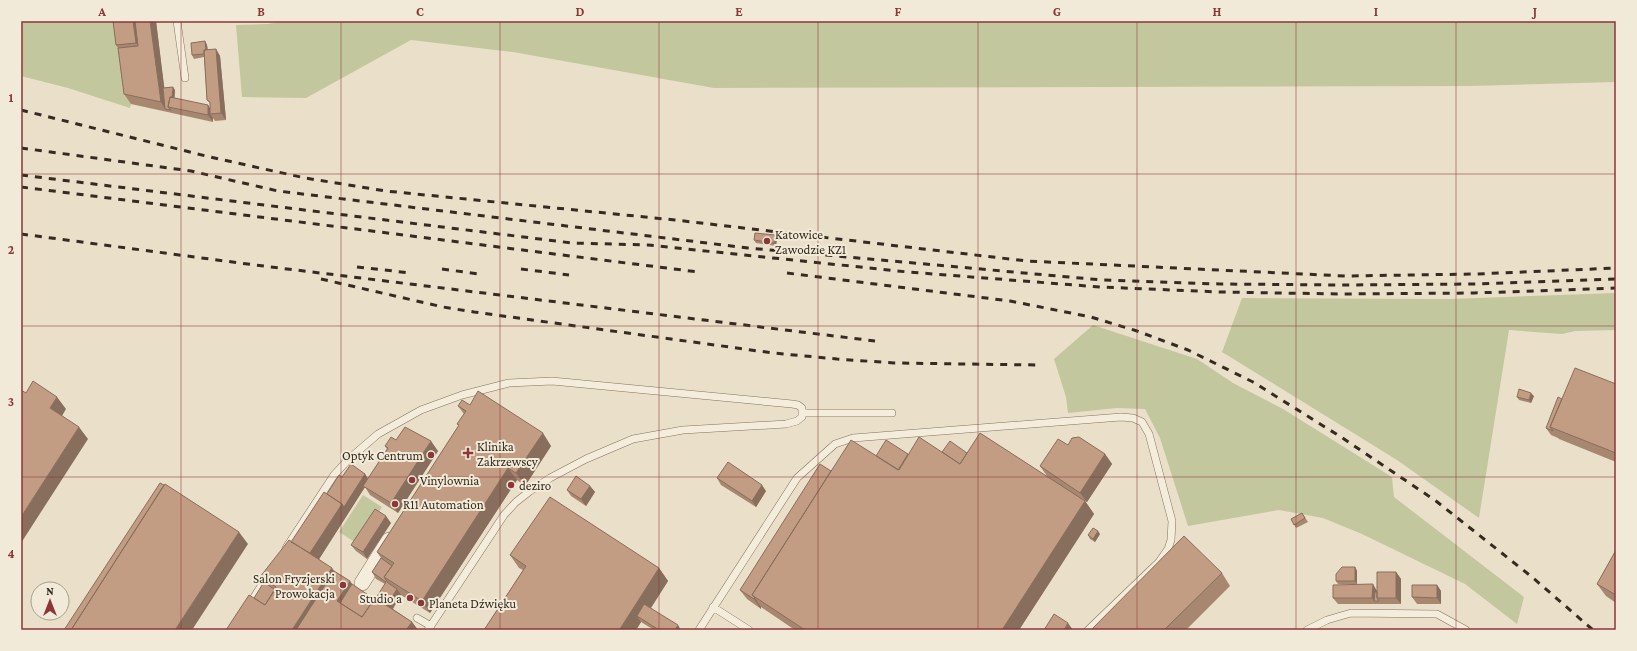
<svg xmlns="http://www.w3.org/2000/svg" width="1637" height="651" font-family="'Crimson Pro',serif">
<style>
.green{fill:#c3c79e}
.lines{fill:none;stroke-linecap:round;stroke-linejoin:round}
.lane-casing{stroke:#847260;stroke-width:8}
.street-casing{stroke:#847260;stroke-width:16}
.lane{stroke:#f5eddb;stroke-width:7}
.street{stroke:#f5eddb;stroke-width:15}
.rail{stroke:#362b21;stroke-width:3;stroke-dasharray:7 7;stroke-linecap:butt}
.wall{fill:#a88771}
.shaded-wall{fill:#886e5c}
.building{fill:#c39d83;stroke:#886e5c}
.grid{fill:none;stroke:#8c3638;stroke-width:1;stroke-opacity:0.55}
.poi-dot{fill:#8c3638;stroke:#f2ead8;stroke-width:1.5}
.labels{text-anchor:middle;stroke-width:4;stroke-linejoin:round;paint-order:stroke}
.poi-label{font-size:13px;fill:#362b21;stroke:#f2ead8;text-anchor:start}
.neatline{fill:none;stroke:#8c3638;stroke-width:1.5}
.grid-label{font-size:13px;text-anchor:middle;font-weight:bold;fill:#8c3638}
</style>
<rect width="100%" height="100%" fill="#eadfc9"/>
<path class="green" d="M 21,21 L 120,21 L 131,104 L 130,108 L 68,88 L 21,76 Z
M 286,21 L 1616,21 L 1616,82 L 1469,86 L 714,88 L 513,52 L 411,40 L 306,98 L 242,97 L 236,25 L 268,24 Z
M 1616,293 L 1616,330 L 1575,331 L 1562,334 L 1509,330 L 1479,518 L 1397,460 L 1222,352 L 1242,298 L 1451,299 Z
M 1093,325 L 1197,359 L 1233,383 L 1283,409 L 1392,477 L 1394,497 L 1524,597 L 1517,624 L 1465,584 L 1362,534 L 1323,518 L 1279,510 L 1188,526 L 1160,438 L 1145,409 L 1117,408 L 1068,413 L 1066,397 L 1054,359 Z
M 363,495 L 382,507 L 358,544 L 339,532 Z"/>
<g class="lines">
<g class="lane-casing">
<path id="lane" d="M 177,21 L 185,78
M 803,413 L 892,413
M 286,548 L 334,475 L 349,459 L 378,434 L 421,410 L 462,395 L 509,383 L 552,381 L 792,404 L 798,405 L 802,408 L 802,417 L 797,421 L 786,424 L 683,430 L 633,439 L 586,459 L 550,478 L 530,491 L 516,502 L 504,515 L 428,630
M 249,605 L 268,575
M 713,607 L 749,630
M 417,618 L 431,626
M 699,630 L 797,478 L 835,444 L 853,438 L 1121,417 L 1133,418 L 1142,422 L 1149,434 L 1172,521 L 1171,540 L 1168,549 L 1159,562 L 1088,630
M 1307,630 L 1327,620 L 1351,613 L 1437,614 L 1466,630"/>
</g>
<g class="street-casing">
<path id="street" d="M 362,583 L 389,540"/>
</g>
<use href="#lane" class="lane"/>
<use href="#street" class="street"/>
<path class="rail" d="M 21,110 L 210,157 L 305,178 L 386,191 L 675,220 L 1027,261 L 1345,276 L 1476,274 L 1616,268
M 21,148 L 191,171 L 278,191 L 748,248 L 1102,280 L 1220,284 L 1342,285 L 1475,284 L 1616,279
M 21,175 L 572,243 L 648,245 L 908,272 L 1100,287 L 1220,292 L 1341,294 L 1474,293 L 1616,288
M 21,187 L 698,272
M 21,234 L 255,265 L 875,341
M 357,267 L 411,273
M 442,269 L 479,274
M 521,269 L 569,275
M 787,273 L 1010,301 L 1091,317 L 1137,331 L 1188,350 L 1253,382 L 1341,437 L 1436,501 L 1532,577 L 1593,630
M 321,279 L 443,307 L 474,312 L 773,353 L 837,359 L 894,363 L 1038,365"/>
</g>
<path class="wall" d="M 113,21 L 156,21 L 164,88 L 175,90 L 174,98 L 210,108 L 210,103 L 207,100 L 204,57 L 194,59 L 192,55 L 205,41 L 207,45 L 208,50 L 216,49 L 220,56 L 226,120 L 215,121 L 213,118 L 213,122 L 131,104 L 124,94 L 118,48 L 116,45 Z
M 775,235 L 777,238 L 776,246 L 756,243 L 754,240 Z
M 1616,384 L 1616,462 L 1559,439 L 1558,438 L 1551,435 L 1546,428 L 1562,399 Z
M 1534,396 L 1531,403 L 1519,400 L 1517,397 Z
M 470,405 L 551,446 L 525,486 L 517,480 L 430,613 L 401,595 L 393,609 L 412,622 L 418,630 L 226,630 L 254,598 L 265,583 L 260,577 L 291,542 L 327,494 L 342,477 L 365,474 L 368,479 L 387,449 L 385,446 L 396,440 L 438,451 L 398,513 L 370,495 L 365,487 L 319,559 L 334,571 L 350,581 L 352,584 L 374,599 L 376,598 L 385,584 L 376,579 L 372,572 L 381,558 L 377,552 L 459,426 L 457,424 L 464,414 L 458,406 Z
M 1068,445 L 1105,454 L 1112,464 L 1087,502 L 1085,501 L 1094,514 L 1019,630 L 795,630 L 761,607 L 761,609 L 747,599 L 740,590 L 831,471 L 876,456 L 908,454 L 908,455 L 942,452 L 967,453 L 1047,476 L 1040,466 Z
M 717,478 L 766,491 L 756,507 L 721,485 Z
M 590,486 L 595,492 L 586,506 L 571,496 L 567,490 Z
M 1304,516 L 1308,522 L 1296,528 L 1291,519 Z
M 391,523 L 367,559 L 356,551 L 351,545 Z
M 1100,534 L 1095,542 L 1090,539 L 1088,535 Z
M 1616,550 L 1616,603 L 1606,596 L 1597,584 Z
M 510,555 L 659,568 L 668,581 L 651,608 L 681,630 L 654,630 L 641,622 L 636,630 L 484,630 L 523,570 L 519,568 Z
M 1355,567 L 1357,571 L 1357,584 L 1338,584 L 1336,581 Z
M 1396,572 L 1401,579 L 1401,604 L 1338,604 L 1333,598 L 1377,590 Z
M 1222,573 L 1230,586 L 1186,630 L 1091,630 Z
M 1437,585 L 1441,591 L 1441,604 L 1417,604 L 1412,597 Z"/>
<path class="shaded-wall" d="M 133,21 L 140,21 L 144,55 L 136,43 Z
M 150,21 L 156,21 L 167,109 L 165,109 L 161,102 Z
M 205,41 L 207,45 L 208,57 L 206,53 Z
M 216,49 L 220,56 L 226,120 L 221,113 Z
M 173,87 L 175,90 L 174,108 L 171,107 Z
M 208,105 L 212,111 L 210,114 L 213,118 L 213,122 L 208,115 Z
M 775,235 L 777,238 L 776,246 L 774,243 Z
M 1531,393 L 1534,396 L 1531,403 L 1529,400 Z
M 57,397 L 66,409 L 59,421 L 50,408 Z
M 79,427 L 88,439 L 21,543 L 21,517 Z
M 543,433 L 551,446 L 525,486 L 516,473 Z
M 431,441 L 438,451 L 398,513 L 391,503 Z
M 1105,454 L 1112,464 L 1087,502 L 1080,493 Z
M 508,468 L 517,480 L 430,613 L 422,601 Z
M 365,474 L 369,480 L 363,486 L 365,487 L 316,564 L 309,554 L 342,504 Z
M 762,485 L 766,491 L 756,507 L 752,501 Z
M 590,486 L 595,492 L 586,506 L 581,499 Z
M 1085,501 L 1094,514 L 1019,630 L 1002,630 Z
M 386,516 L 391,523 L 367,559 L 363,552 Z
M 1098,531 L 1100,534 L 1095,542 L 1093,539 Z
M 239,532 L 248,544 L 192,630 L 175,630 Z
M 1355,567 L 1357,571 L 1357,584 L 1355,581 Z
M 332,568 L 341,580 L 309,630 L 292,630 Z
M 659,568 L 668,581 L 643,620 L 637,616 L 641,622 L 636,630 L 621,630 L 620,629 Z
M 1396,572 L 1401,579 L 1401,604 L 1396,598 Z
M 350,581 L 357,591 L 345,608 L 337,601 Z
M 1373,584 L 1377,591 L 1374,601 L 1372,598 Z
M 1437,585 L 1441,591 L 1441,604 L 1437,598 Z
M 397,589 L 401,595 L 390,613 L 386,606 Z
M 755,598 L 761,607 L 761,609 L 754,599 Z
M 412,622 L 418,630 L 406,630 Z
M 1068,623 L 1073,630 L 1064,630 Z
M 678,625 L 681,630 L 675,630 Z"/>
<path class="building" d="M 113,21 L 133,21 L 136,43 L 116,45 Z
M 135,21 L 150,21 L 161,102 L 124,94 L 118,48 L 138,46 Z
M 205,41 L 206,50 L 204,50 L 204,54 L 192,55 L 191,43 Z
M 216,49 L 221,113 L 210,114 L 210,102 L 207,100 L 204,50 Z
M 173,87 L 172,97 L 170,97 L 168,107 L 171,110 L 165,109 L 163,88 Z
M 170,97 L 208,105 L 208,115 L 168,107 Z
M 755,233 L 775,235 L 774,243 L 754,240 Z
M 1575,368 L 1616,384 L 1616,453 L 1550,427 Z
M 33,381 L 57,397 L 50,408 L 79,427 L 21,517 L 21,390 L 26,393 Z
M 1519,389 L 1531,393 L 1529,400 L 1517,397 Z
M 478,391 L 543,433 L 516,473 L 508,468 L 422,601 L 384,577 L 394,563 L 377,552 L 459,425 L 457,424 L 466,411 L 458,406 L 462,400 L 470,405 Z
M 1558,397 L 1562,399 L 1550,427 L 1553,431 L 1546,428 Z
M 405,427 L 431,441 L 391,503 L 363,486 L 388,448 L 385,446 L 391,437 L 396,440 Z
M 980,433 L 1085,501 L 1002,630 L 805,630 L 752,595 L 851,440 L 899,470 L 919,437 L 960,464 Z
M 1079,437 L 1105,454 L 1080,493 L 1040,466 L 1058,439 L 1068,445 L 1072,438 Z
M 886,440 L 908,454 L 898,470 L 876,456 Z
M 950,441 L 967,453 L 960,464 L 942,452 Z
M 728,462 L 762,485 L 752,501 L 717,478 Z
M 351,464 L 365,474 L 344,507 L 342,504 L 327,494 L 339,475 L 342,477 Z
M 820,464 L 831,471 L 752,595 L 755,598 L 754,599 L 740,590 Z
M 576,476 L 590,486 L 581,499 L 567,490 Z
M 160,483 L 164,485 L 71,630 L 64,630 Z
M 165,484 L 239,532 L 175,630 L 71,630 Z
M 324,492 L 342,504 L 310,553 L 291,542 Z
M 550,497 L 659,568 L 620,629 L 622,630 L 484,630 L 526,566 L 510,555 Z
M 375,509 L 386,516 L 363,552 L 351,545 Z
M 1302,513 L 1305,518 L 1294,525 L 1291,519 Z
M 1093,528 L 1098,531 L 1093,539 L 1088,535 Z
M 1184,536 L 1222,573 L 1164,630 L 1091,630 Z
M 289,540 L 332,568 L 292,630 L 226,630 L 249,595 L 265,605 L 276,587 L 260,577 Z
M 1616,550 L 1616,595 L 1597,584 Z
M 381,558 L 392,566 L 384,577 L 388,583 L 397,589 L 387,605 L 376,598 L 386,582 L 372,572 Z
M 1342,567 L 1355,567 L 1355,581 L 1336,581 L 1336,574 Z
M 334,571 L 350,581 L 337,601 L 362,617 L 375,598 L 412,622 L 406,630 L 296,630 Z
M 1377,572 L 1396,572 L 1396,598 L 1377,598 Z
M 264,582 L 275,590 L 265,605 L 254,598 Z
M 352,584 L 374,599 L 362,617 L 340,603 Z
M 1373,584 L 1372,598 L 1333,598 L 1333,585 Z
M 1412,585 L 1437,585 L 1437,598 L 1412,597 Z
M 1375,592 L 1377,592 L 1377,598 L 1379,601 L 1374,601 Z
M 644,604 L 678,625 L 675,630 L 659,630 L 637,616 Z
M 1054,614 L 1068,623 L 1064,630 L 1044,630 Z"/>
<path class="grid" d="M 181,21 L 181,630M 341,21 L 341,630M 500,21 L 500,630M 659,21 L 659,630M 818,21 L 818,630M 978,21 L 978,630M 1137,21 L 1137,630M 1296,21 L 1296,630M 1456,21 L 1456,630M 21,174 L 1616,174M 21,326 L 1616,326M 21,477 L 1616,477"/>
<g class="poi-dot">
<circle cx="767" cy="241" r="4"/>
<path d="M466 447h4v4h4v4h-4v4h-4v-4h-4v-4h4z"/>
<circle cx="431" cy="455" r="4"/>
<circle cx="412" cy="480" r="4"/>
<circle cx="511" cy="485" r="4"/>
<circle cx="395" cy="504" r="4"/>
<circle cx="343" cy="585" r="4"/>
<circle cx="410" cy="598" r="4"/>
<circle cx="421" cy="603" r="4"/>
</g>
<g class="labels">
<g class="poi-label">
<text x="775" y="239">Katowice<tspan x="775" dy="15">Zawodzie KZ1</tspan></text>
<text x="477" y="451">Klinika<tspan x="477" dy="15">Zakrzewscy</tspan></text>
<text x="423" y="460" text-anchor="end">Optyk Centrum</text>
<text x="420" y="485">Vinylownia</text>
<text x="519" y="490">deziro</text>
<text x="403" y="509">R11 Automation</text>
<text x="335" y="583" text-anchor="end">Salon Fryzjerski<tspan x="335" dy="15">Prowokacja</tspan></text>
<text x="402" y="603" text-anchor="end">Studio a</text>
<text x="429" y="608">Planeta Dźwięku</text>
</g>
</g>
<rect width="1637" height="651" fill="none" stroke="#f2ead8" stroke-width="44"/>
<g transform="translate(50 601)"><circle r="19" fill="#f2ead8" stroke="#a79e8f"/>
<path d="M0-3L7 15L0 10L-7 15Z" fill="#8c3638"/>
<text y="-6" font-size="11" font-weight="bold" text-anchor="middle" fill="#362b21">N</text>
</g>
<rect x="22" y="22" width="1593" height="607" class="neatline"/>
<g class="grid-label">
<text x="102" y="16">A</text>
<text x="261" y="16">B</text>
<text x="420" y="16">C</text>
<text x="580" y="16">D</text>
<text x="739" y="16">E</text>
<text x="898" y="16">F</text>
<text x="1057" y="16">G</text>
<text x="1217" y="16">H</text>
<text x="1376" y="16">I</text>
<text x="1535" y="16">J</text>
<text x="11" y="102">1</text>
<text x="11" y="254">2</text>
<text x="11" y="406">3</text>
<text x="11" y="558">4</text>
</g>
</svg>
